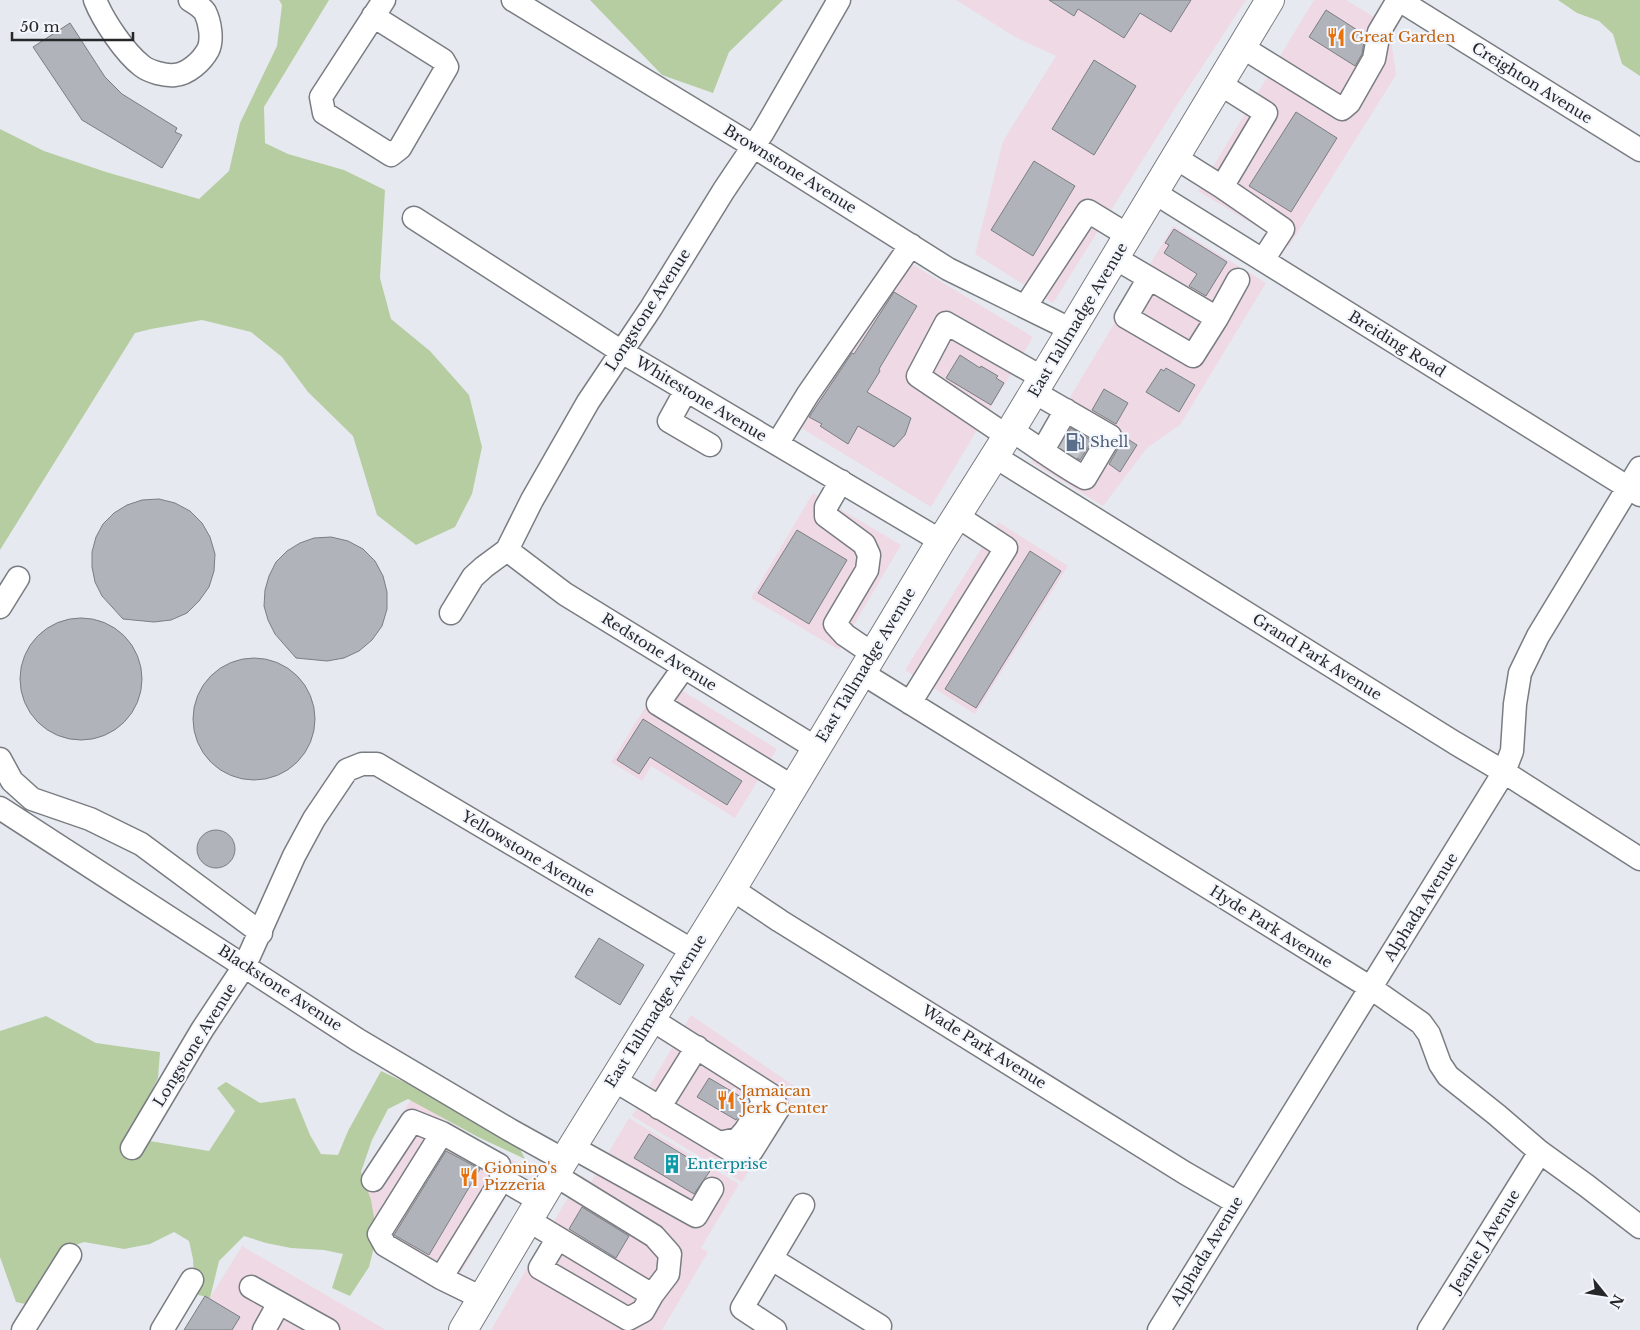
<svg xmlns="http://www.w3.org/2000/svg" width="1640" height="1330" font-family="'Libre Baskerville',serif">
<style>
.commercial{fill:#efd9e5}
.green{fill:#b6cda2}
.building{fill:#b0b4ba;stroke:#7a7e83}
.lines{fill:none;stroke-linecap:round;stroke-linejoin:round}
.minor-tunnel{stroke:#c0c3c8;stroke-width:22;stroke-dasharray:22 11;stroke-linecap:butt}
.minor-casing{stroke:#797d82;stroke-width:25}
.major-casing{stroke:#797d82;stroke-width:30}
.minor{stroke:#fff;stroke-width:22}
.major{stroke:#fff;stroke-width:28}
.labels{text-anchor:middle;stroke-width:4.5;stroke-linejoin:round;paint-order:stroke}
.food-label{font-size:15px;fill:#c56008;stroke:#f3f7fd;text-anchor:start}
.street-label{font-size:15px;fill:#262729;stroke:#f3f7fd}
.service-label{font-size:15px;fill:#4e5e75;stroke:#f3f7fd;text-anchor:start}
.culture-label{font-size:15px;fill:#0d838f;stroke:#f3f7fd;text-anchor:start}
</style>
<rect width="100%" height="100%" fill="#e6eaf0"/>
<path class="commercial" d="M 956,0 L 1246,0 L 1179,102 L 1053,303 L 975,254 L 1003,141 L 1056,56 L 1015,37 Z
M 1314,0 L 1346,0 L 1389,26 L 1396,75 L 1289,246 L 1198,191 Z
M 1173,226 L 1266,283 L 1180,425 L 1147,448 L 1103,506 L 1031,462 Z
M 890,251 L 1033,337 L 931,507 L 788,420 Z
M 813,493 L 901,545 L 839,650 L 751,598 Z
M 998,522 L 1068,566 L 975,714 L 905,670 Z
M 663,679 L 777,749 L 735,818 L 651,766 L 642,781 L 611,762 Z
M 691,1015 L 797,1088 L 742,1182 L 632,1116 Z
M 411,1099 L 524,1167 L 449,1292 L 335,1224 Z
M 629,1118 L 739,1184 L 701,1248 L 708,1252 L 662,1330 L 491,1330 L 581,1175 L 591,1182 Z
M 242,1246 L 386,1330 L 190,1330 Z"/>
<path class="green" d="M 279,0 L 329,0 L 264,107 L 265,143 L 288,154 L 344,170 L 385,190 L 380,278 L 391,319 L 430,351 L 469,395 L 482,447 L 472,494 L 455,527 L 416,545 L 377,515 L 353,436 L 308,392 L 282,357 L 251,332 L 202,320 L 151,329 L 135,333 L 0,550 L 0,129 L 44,151 L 106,172 L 199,199 L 229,171 L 240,123 L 277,46 L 282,5 Z
M 590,0 L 783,0 L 729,52 L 713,93 L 662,75 Z
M 1558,0 L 1640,0 L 1640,76 L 1622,64 L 1613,34 L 1599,21 L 1577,13 Z
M 46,1016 L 96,1043 L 160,1052 L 158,1078 L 130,1134 L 144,1140 L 209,1151 L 235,1111 L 217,1088 L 226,1082 L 260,1103 L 295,1098 L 310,1135 L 321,1154 L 338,1155 L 348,1131 L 381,1071 L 512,1133 L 525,1159 L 478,1137 L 408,1099 L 388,1109 L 372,1140 L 361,1172 L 371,1200 L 377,1235 L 369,1267 L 350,1296 L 332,1288 L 343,1254 L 324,1250 L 291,1248 L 266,1243 L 244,1236 L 219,1261 L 210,1298 L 195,1294 L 193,1259 L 189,1241 L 174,1232 L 150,1244 L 124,1249 L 84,1242 L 67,1248 L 30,1305 L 16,1302 L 0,1257 L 0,1031 Z"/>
<path class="building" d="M 1049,0 L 1191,0 L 1171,32 L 1140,13 L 1124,38 L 1078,9 L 1074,16 Z
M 1326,10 L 1365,35 L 1362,54 L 1355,66 L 1309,37 Z
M 70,23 L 105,77 L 122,94 L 177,128 L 175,132 L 182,135 L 162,168 L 82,120 L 33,47 Z
M 1094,60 L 1136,86 L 1094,155 L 1052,129 Z
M 1296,112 L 1337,138 L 1291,212 L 1249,186 Z
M 1034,161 L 1075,186 L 1033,256 L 991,230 Z
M 1174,229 L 1227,262 L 1206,296 L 1189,286 L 1197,274 L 1164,253 L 1169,245 L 1165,243 Z
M 894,292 L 917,306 L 879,369 L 880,371 L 867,392 L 911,418 L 905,435 L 894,447 L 858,426 L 848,444 L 820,426 L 822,424 L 809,417 L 852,353 L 854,354 Z
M 960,355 L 980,368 L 981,366 L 998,376 L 996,378 L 1004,383 L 991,405 L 946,378 Z
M 1166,368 L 1195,385 L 1179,412 L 1146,392 L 1161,369 L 1164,371 Z
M 1104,389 L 1128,403 L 1116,424 L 1092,410 Z
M 1071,428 L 1092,441 L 1080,460 L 1060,447 Z
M 1123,436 L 1137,445 L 1120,472 L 1109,464 L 1121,443 Z
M 159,499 L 175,503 L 190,511 L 202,523 L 210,537 L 215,554 L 214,571 L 209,587 L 199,601 L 187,613 L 171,620 L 154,622 L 123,619 L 102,596 L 95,582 L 92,567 L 92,552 L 96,537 L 103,524 L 114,513 L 127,505 L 142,500 Z
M 797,530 L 847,560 L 809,624 L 758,593 Z
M 331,537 L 348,541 L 363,549 L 375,561 L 383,576 L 387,592 L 387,609 L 382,626 L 372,640 L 359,651 L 344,658 L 327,661 L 296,658 L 275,634 L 268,620 L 264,606 L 265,590 L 269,576 L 276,562 L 287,551 L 300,543 L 314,538 Z
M 1030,551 L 1061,571 L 976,708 L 945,689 Z
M20 679a61 61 0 1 1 122 0a61 61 0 1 1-122 0Z
M193 719a61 61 0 1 1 122 0a61 61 0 1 1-122 0Z
M 643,719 L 742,781 L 727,805 L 650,757 L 639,774 L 617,760 Z
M197 849a19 19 0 1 1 38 0a19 19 0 1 1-38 0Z
M 599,938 L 644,965 L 620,1005 L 575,977 Z
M 709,1078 L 748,1101 L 736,1120 L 697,1097 Z
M 649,1134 L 710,1171 L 694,1194 L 634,1158 Z
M 446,1151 L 480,1169 L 429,1255 L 394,1235 Z
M 582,1207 L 629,1236 L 616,1258 L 569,1229 Z
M 205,1296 L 240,1317 L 232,1330 L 184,1330 Z"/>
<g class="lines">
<path class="minor-tunnel" d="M 1065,457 L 1083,427"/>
<g class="minor-casing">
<path id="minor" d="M 95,0 C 103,20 124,52 142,66 C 150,72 165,76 175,75 C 188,74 202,61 208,50 C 213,40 210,22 205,12 C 202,8 195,3 190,0
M 513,0 L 753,146 L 948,269 L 1072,330
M 1399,0 L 1640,150
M 373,16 L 443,60 L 447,67 L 400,148 L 391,155 L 324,113 L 321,97 L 384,0
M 1242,47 L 1342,109 L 1349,103 L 1374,59 L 1379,32 L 1398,0
M 1176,158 L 1222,187 L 1266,113 L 1220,84
M 1222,187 L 1283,229 L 1263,260
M 1155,193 L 1640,495
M 414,218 L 622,352 L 941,541
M 1115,258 L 1217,318 L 1238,280
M 1149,278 L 1126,317 L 1193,356 L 1217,318
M 1025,307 L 1088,211 L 1129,236
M 686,390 L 669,421 L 710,445
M 1011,430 C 1036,446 1059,464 1085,478 L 1110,436 L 1034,392
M 1007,436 L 918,376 L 946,323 L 1043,378
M 777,444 L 808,394 L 911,245
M 1043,450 L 1066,410
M 994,456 L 1455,743 L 1504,772 L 1640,859
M 841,481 L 826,507 L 826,516 L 864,544 L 869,555 L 867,570 L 835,624 L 845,635 L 873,654
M 507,550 L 565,594 L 816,748
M 0,607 L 18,578
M 451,613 L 473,577 L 484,567 L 507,550 L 532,500 L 588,402 L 651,308 L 724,190 L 763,132 L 839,0
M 684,667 L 658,704 L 793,787
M 862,673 L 1371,988 L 1421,1023 L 1429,1034 L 1440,1064 L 1448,1076 L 1497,1115 L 1540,1152 L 1587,1186 L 1640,1227
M 910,703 L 1006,548 L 957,516
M 0,759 L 12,781 L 32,799 L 90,819 L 141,844 L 261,933
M 0,808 L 358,1040 L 510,1130 L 564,1160
M 732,889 L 780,921 L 1185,1173 L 1237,1203
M 614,1080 L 739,1155 L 751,1152 L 778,1109 L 771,1095 L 651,1019
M 659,1108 L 697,1047
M 719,1143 L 738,1139 L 745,1131 L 763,1103 L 757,1087
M 572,1147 L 696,1216 L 712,1189
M 132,1148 L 202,1030 L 245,965 L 294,856 L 314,819 L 347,770 L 362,764 L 377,764 L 693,951
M 373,1180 L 412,1121 L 442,1133
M 528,1220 L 652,1295 L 668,1274 L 670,1254 L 654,1236 L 555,1175
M 558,1238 L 540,1268 L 628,1319 L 643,1311 L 652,1295
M 772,1259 L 880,1326 L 879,1330
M 441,1278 L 385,1245 L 379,1234 L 442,1133 L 499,1165 L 502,1179
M 251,1287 L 328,1330
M 482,1298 L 441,1278 L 502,1179 L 540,1201
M 23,1330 L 70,1255
M 162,1330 L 192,1280
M 264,1330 L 279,1303
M 775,1330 L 742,1308 L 803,1205
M 1159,1330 L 1504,772 L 1512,751 L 1515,704 L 1520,673 L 1538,636 L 1640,468
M 1429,1330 L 1540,1152"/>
</g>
<g class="major-casing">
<path id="major" d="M 463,1330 L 564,1160 L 732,889 L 941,541 L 1011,430 L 1270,0"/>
</g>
<use href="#minor" class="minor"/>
<use href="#major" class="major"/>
</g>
<defs>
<g id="restaurant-bare" transform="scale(1.5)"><path d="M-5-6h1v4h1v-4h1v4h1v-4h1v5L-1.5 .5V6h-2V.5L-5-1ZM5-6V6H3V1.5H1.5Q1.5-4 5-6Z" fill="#e8710a" stroke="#f3f7fd" stroke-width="2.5" paint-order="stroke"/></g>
<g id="fuel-bare" transform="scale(1.5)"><path d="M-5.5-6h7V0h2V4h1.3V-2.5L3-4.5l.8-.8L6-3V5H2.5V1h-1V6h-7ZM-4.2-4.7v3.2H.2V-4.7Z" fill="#5c6f8a" stroke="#f3f7fd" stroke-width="2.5" paint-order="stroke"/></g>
<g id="building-bare" transform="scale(1.5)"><path d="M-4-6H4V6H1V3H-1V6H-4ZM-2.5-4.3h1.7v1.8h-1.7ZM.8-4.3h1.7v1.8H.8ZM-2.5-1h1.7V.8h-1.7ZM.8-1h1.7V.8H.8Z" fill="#0f9aa8" stroke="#f3f7fd" stroke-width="2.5" paint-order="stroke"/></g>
</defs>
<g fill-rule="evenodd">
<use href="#restaurant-bare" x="1336" y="37"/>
<use href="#fuel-bare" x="1075" y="442"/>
<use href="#restaurant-bare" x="726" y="1100"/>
<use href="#building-bare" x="672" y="1164"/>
<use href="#restaurant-bare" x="469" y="1177"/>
</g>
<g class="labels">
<g class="food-label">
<text x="1351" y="42">Great Garden</text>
<text x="741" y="1096">Jamaican<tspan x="741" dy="17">Jerk Center</tspan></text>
<text x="484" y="1173">Gionino's<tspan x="484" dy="17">Pizzeria</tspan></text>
</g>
<g class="street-label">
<text transform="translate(1532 83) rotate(32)" y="5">Creighton Avenue</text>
<text transform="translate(790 169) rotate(32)" y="5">Brownstone Avenue</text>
<text transform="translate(648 310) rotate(-57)" y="5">Longstone Avenue</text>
<text transform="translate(1078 320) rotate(-59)" y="5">East Tallmadge Avenue</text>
<text transform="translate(1397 344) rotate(32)" y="5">Breiding Road</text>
<text transform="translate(701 399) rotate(31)" y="5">Whitestone Avenue</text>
<text transform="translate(659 652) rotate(32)" y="5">Redstone Avenue</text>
<text transform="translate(1317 657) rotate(32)" y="5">Grand Park Avenue</text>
<text transform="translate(866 665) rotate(-59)" y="5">East Tallmadge Avenue</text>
<text transform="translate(528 854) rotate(31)" y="5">Yellowstone Avenue</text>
<text transform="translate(1421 907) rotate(-58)" y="5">Alphada Avenue</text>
<text transform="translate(1271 927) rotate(32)" y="5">Hyde Park Avenue</text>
<text transform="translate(280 988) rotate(33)" y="5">Blackstone Avenue</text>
<text transform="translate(656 1011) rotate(-58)" y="5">East Tallmadge Avenue</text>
<text transform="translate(195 1045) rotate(-58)" y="5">Longstone Avenue</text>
<text transform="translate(984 1047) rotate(32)" y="5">Wade Park Avenue</text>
<text transform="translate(1485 1241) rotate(-58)" y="5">Jeanie J Avenue</text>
<text transform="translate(1207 1251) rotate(-59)" y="5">Alphada Avenue</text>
</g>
<g class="service-label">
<text x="1090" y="447">Shell</text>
</g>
<g class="culture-label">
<text x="687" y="1169">Enterprise</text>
</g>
</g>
<g transform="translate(1605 1295) rotate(120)" stroke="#f3f7fd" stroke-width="4" paint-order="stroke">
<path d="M0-4L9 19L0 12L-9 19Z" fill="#262729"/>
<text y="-8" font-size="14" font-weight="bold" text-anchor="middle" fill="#262729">N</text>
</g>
<path d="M12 32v8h121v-8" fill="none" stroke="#262729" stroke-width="2.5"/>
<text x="20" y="32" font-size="15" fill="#262729" stroke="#f3f7fd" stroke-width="4" paint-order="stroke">50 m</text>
</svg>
